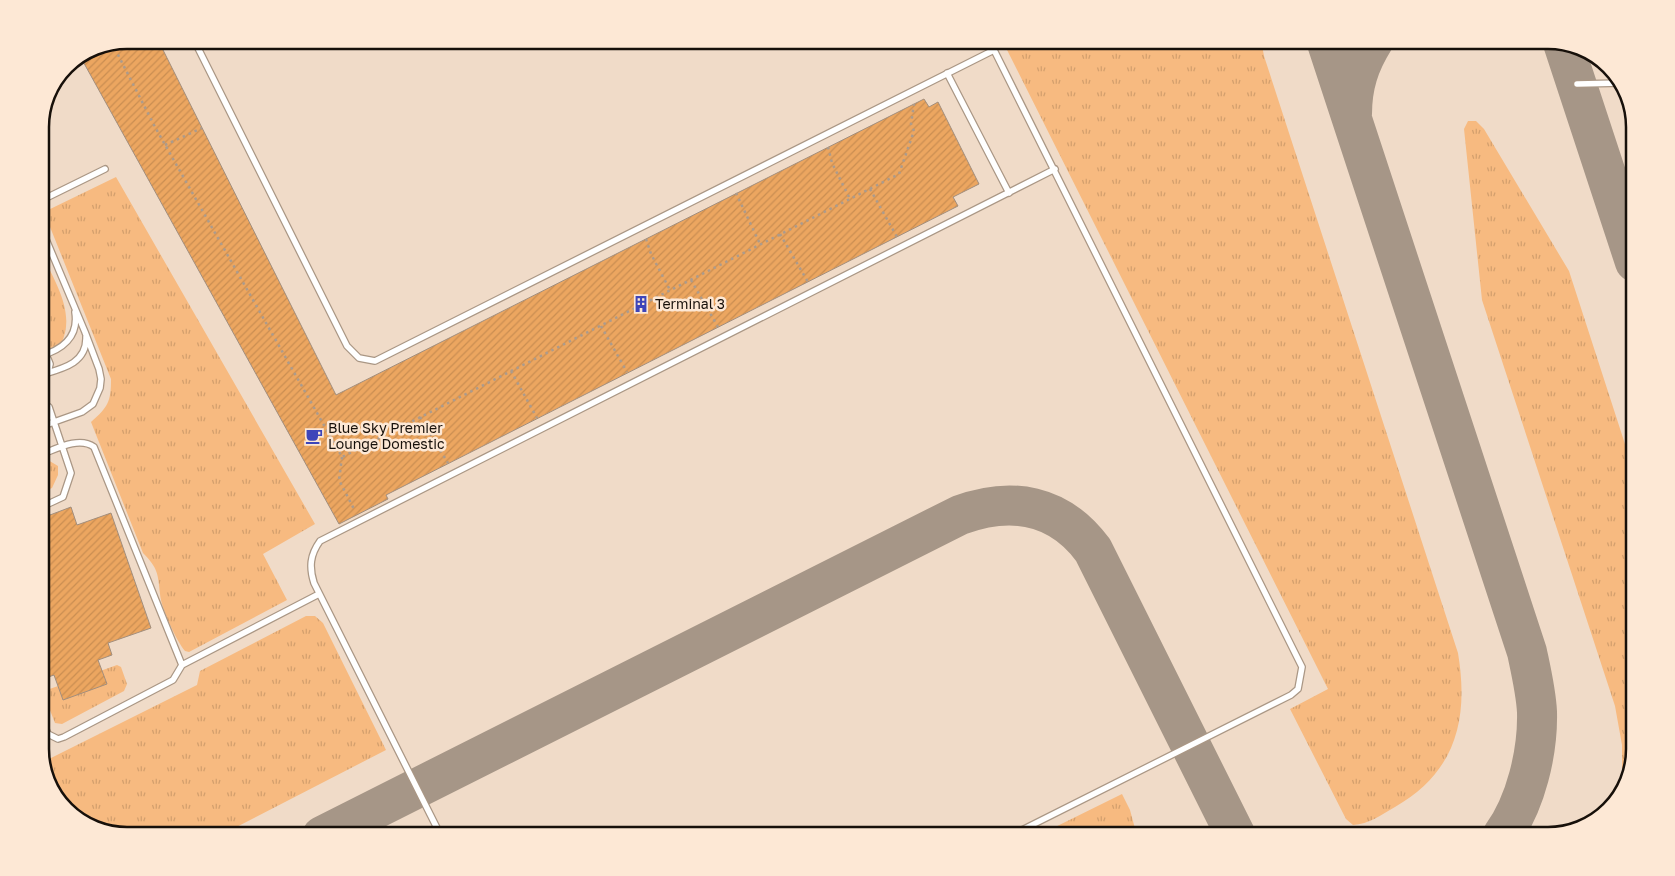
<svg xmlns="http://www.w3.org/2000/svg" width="1675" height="876" font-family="'Golos Text',sans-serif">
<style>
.grass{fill:url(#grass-tufts)}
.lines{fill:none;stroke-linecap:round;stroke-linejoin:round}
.taxiway{stroke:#a69687;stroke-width:40}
.building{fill:url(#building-hatch);stroke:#a28e7d}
.service-casing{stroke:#aa9785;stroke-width:8}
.path{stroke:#ac9b8c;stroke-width:2.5;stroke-dasharray:2.5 4;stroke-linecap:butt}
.service{stroke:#fff;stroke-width:5.5}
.labels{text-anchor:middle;stroke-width:5;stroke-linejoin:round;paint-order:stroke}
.poi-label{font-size:14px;fill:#17100a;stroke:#fde8d5;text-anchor:start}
.rim{fill:none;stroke:#17100a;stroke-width:2.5}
</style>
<defs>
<pattern id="grass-tufts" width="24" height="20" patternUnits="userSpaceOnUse" patternTransform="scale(1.25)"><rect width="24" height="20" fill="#f7ba80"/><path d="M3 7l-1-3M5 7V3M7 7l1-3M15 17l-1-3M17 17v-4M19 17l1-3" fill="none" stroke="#d39f6d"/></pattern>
<pattern id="building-hatch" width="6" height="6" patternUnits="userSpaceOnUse" patternTransform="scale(1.25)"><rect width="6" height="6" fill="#eca660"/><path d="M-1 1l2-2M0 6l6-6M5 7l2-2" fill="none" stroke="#ca8e52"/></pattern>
</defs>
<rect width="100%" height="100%" fill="#f0dbc8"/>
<path class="grass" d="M 1002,40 L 1261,40 L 1264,56 L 1458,653 C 1469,719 1456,772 1395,807 C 1381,815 1369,824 1353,825 L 1346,819 L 1290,709 L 1328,689 Z
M 1468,121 L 1476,121 L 1484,129 L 1569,271 L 1635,475 L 1635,749 L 1626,788 L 1622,792 L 1622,745 L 1615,706 L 1482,300 L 1464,129 Z
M 116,177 L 315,524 L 263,554 L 287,600 L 189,652 L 185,651 C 176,640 161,608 160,594 C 158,574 158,568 143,553 L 91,422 C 108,407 111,402 111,379 L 44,212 Z
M 40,250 C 53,279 77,312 61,344 L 40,352 Z
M 48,460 L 58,466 L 58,475 L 52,488 L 40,493 L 40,463 Z
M 306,616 L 315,616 L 323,623 L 386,750 L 219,836 L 127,836 L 88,827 L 55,798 L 43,762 L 197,685 L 200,671 Z
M 117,665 L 121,667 L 127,684 L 124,691 L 62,724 L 55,723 L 44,695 L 44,691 Z
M 1122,794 L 1130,810 L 1137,836 L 1037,836 Z"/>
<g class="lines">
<path class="taxiway" d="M 1326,40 L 1527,652 C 1531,671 1536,692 1537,712 C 1538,752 1526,803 1502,836
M 1563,43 L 1635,262
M 1352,114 C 1352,86 1359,64 1374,40
M 322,836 L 960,515 C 1012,496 1059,504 1093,550 L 1236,836"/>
</g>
<path class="building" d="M 127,40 L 158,40 L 336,395 L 924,99 L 929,107 L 938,102 L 979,184 L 953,197 L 958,206 L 386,495 L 388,499 L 339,524 L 80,56 L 94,46 Z
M 42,491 L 45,500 L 44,506 L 48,509 L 50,515 L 71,507 L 77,525 L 111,513 L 151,628 L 108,643 L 112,655 L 98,660 L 107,684 L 63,700 L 54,675 L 40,680 L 40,492 Z"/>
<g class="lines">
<g class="service-casing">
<path id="service" d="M 194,40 L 347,346 L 359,358 L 375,361 L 994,50 L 989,40
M 994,50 L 1302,667 L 1298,689 L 1291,695 L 1010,836
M 947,73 L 1009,193
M 1577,84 L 1622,83
M 40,201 L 105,169
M 40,225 L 85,332 L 99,369 L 101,379 L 100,388 L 93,404 L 82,412 L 40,427
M 40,356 C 62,350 79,337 75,312
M 40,357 L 48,359 L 50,364 L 48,372 L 40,375
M 44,374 C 65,368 87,362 86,337
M 40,401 L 49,407 L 71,473 L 63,497 L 48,504
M 40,455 C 56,449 79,436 94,447 L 182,665
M 40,715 L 48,734 L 58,739 L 64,737 L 173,680 L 182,665 L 319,594
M 441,836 L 314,583 C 309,567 310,555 320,541 L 1055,169"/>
</g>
<path class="path" d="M 112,43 L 155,127 L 342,457 L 899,174 L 914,131 L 911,124 L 914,104
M 165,145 L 202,128
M 828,147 L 832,163 L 850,199
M 870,189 L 897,237
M 736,193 L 760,244
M 780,234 L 808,282
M 646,239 L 651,254 L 670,290
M 691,280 L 718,327
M 601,326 L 627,372
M 511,371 L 537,418
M 420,417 L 448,463
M 342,457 L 339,480 L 355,511"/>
<use href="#service" class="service"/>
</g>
<defs>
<g id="building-bare" transform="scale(1.35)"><path d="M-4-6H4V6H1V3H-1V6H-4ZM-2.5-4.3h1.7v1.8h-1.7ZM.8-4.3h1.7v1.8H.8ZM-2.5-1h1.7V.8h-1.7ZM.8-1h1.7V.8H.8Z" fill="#3e45b9" stroke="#fde8d5" stroke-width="2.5" paint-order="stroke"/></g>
<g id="cafe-bare" transform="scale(1.35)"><path d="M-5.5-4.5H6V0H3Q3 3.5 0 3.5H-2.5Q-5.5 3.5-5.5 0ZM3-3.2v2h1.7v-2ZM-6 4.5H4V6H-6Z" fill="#3e45b9" stroke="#fde8d5" stroke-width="2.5" paint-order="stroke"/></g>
</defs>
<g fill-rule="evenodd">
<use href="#building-bare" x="641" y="304"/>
<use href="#cafe-bare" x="314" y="436"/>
</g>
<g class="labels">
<g class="poi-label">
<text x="655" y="309">Terminal 3</text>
<text x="328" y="433">Blue Sky Premier<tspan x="328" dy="16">Lounge Domestic</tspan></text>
</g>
</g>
<path d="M0 0H1675V876H0ZM127 49H1548A78 78 0 0 1 1626 127V749A78 78 0 0 1 1548 827H127A78 78 0 0 1 49 749V127A78 78 0 0 1 127 49Z" fill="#fde8d5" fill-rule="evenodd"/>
<path class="rim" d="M127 49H1548A78 78 0 0 1 1626 127V749A78 78 0 0 1 1548 827H127A78 78 0 0 1 49 749V127A78 78 0 0 1 127 49Z"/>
</svg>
